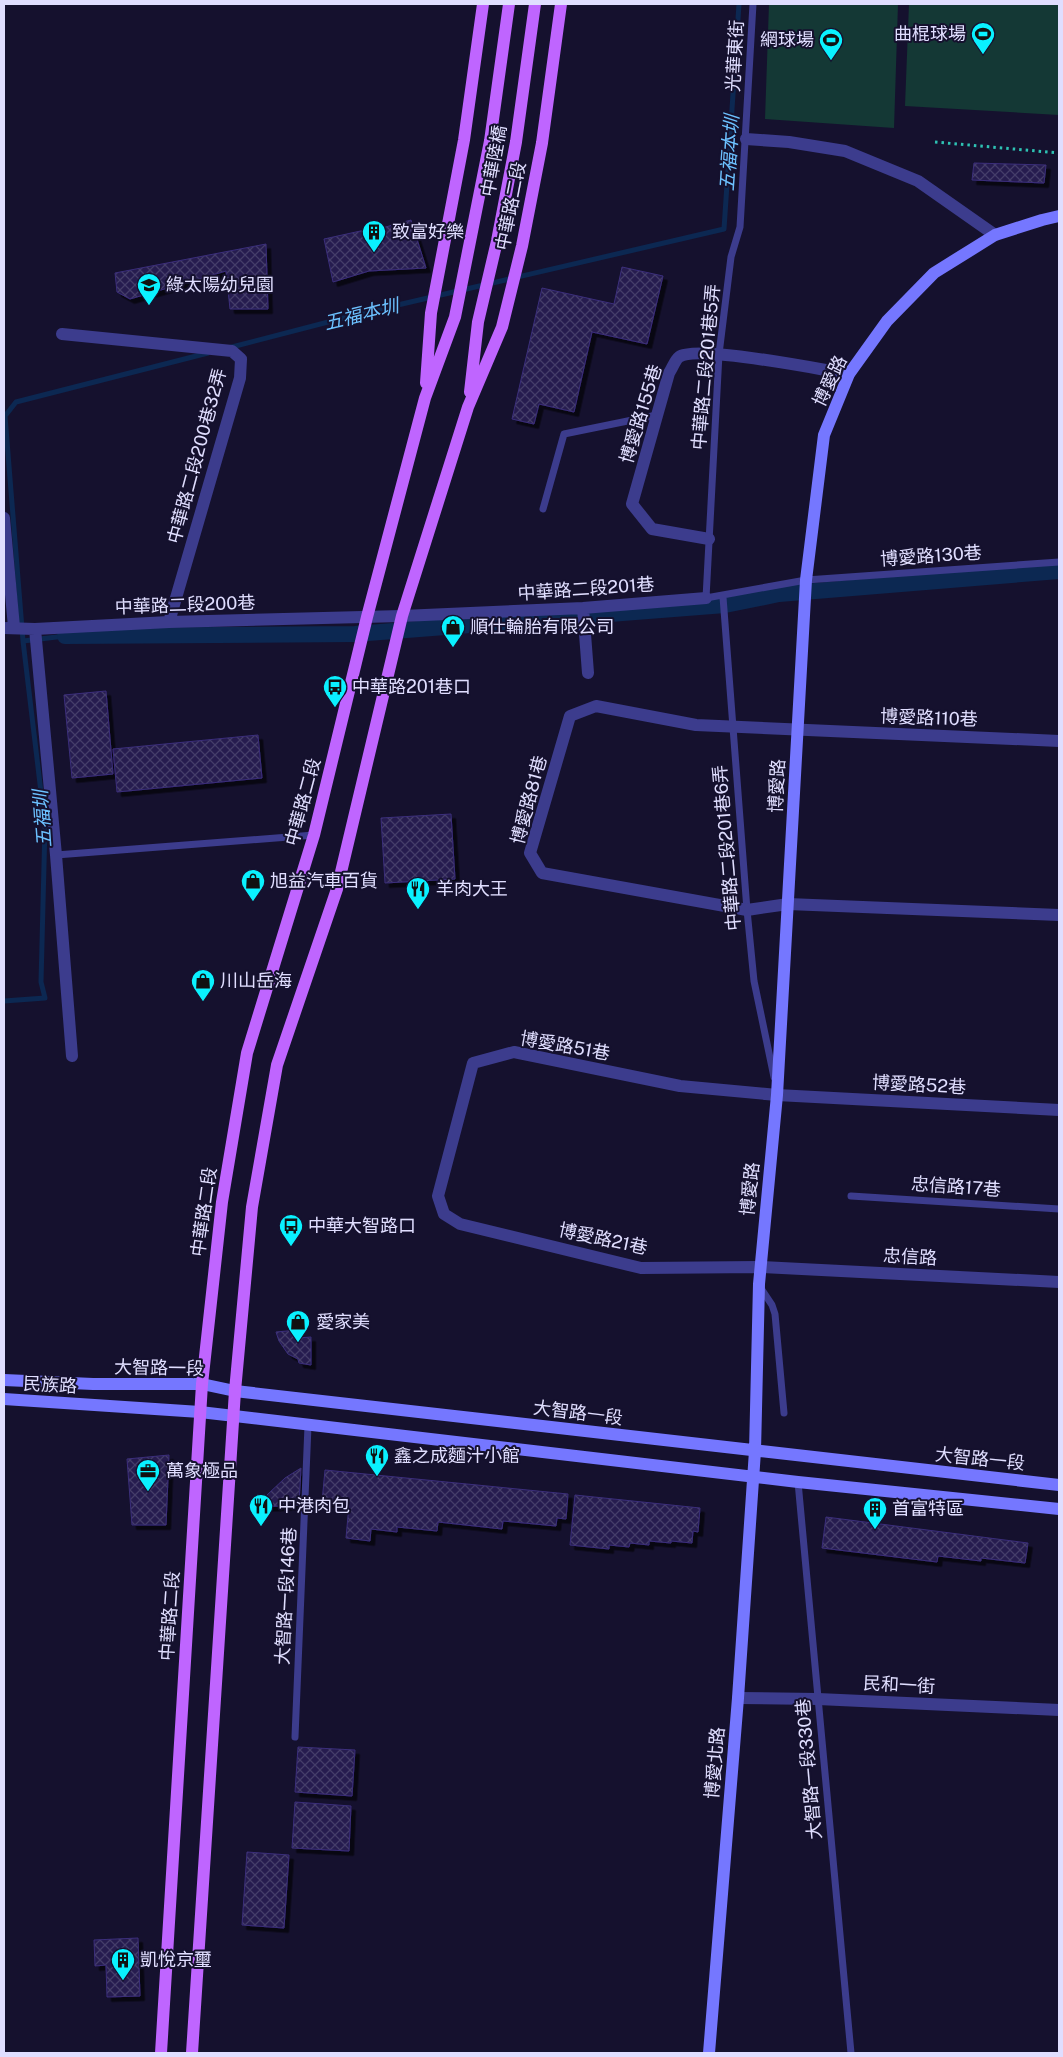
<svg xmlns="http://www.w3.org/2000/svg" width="1063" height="2057" font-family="'Public Sans','Noto Sans TC',sans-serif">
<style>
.garden{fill:#143835}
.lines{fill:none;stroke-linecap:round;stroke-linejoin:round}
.stream{stroke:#0c2852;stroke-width:5}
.canal{stroke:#0c2852;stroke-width:16}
.building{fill:url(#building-cross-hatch);stroke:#3b2e7b;filter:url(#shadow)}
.path{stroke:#2ec2b3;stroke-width:3;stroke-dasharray:2.5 4;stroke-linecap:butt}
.lane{stroke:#3c3c8d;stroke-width:7}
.street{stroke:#3c3c8d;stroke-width:12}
.secondary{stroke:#7577ff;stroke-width:12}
.primary{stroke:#bf65ff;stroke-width:12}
.labels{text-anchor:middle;stroke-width:4;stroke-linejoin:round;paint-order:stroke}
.poi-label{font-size:18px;fill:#e0deff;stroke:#15112e;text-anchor:start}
.street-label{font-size:18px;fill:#e0deff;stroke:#15112e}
.water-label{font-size:19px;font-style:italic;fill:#6cc1ff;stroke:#15112e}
</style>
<defs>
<pattern id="building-cross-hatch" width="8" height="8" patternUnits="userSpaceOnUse" patternTransform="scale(1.25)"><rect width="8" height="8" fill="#251d4f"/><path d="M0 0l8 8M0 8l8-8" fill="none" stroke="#443d69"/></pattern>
<filter id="shadow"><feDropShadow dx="4.5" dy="4.5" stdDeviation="0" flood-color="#0009"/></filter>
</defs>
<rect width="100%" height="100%" fill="#15112e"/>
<path class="garden" d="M 769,4 L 898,4 L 894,128 L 765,119 Z
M 909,4 L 1059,4 L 1059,115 L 905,106 Z"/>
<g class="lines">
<path class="stream" d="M 228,348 L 359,314 L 724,229 L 739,4
M 23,641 L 5,416 L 16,402 L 208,353
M 4,1001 L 45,998 L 41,982 L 45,826 L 23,641 L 65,636"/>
<path class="canal" d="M 65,636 L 355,634 L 725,605 L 779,594 L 1059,571"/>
</g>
<path class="building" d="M 974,163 L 1046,165 L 1044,183 L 972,180 Z
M 411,220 L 426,268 L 369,271 L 333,282 L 324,239 L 365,230 L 365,237 L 384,232 L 382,228 Z
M 266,244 L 268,309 L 230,309 L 226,271 L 130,299 L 117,292 L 115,273 Z
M 622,267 L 663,276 L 647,344 L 592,332 L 574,412 L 539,404 L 534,424 L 512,419 L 542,288 L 614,304 Z
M 106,691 L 113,774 L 72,778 L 64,695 Z
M 258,735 L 262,778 L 117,792 L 113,749 Z
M 451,814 L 455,879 L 385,883 L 381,818 Z
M 298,1330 L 298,1338 L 311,1337 L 311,1365 L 299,1363 L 298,1359 L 288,1354 L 279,1341 L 276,1332 Z
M 169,1455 L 166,1525 L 132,1525 L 127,1459 Z
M 301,1468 L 299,1505 L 261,1507 L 267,1495 L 285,1478 Z
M 325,1470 L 568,1494 L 566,1519 L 557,1518 L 556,1526 L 503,1521 L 502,1529 L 438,1522 L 437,1531 L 397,1527 L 397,1532 L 371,1529 L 370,1541 L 346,1538 L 349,1505 L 322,1502 Z
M 575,1495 L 700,1508 L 698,1532 L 693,1531 L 692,1543 L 671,1541 L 671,1543 L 649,1541 L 649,1545 L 630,1543 L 629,1547 L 609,1545 L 609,1549 L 570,1545 Z
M 826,1517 L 1028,1543 L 1025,1563 L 981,1558 L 981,1561 L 938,1556 L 937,1562 L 822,1548 Z
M 298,1747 L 355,1750 L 352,1796 L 295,1792 Z
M 295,1802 L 351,1806 L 349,1851 L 292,1848 Z
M 247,1852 L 289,1855 L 284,1928 L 242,1925 Z
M 138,1938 L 140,1996 L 107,1997 L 106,1965 L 95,1966 L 94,1940 Z"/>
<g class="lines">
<path class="path" d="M 935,142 L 1059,153"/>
<path class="lane" d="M 753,4 L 740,227 L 731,257 L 719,354 L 706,598 L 806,580 L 1059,562
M 543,509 L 564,434 L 657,415
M 723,597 L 747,910 L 754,981 L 774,1077
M 56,855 L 314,835
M 851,1196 L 1059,1209
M 760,1287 L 772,1305 L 775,1314 L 784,1413
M 798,1482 L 851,2053
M 295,1737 L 308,1426"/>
<path class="street" d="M 746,139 L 789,142 L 845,151 L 918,181 L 995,235
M 62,334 L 232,351 L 241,359 L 240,378 L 169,622
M 4,518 L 14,627
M 709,539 L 652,529 L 632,504 L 669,373 C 672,369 675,360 679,357 C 696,344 822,370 849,374
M 583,608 L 588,673
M 4,628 L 35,629 L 169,622 L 402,616 L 583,608 L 706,598
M 35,629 L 56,855 L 72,1056
M 1059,741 L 696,725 L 596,706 L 570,716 L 530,853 L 542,873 L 747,910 L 788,904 L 1059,915
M 1059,1110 L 777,1095 L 680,1086 L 514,1052 L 473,1063 L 438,1196 L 444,1214 L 460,1224 L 641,1268 L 760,1267 L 1059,1282
M 738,1698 L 818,1699 L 1059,1710"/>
<path class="secondary" d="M 4,1380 L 93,1384 L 202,1384 L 235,1391 L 1059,1485
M 4,1399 L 200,1412 L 798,1482 L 1059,1509
M 709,2053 L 738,1698 L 755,1451 L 759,1284 L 777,1095 L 806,580 L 824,435 L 849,374 L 887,321 L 934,273 L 995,235 L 1042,220 L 1059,216"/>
<path class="primary" d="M 426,383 L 431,313 L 464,140 L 483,4
M 470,392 L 478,322 L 497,241 L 516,142 L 535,4
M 161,2053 L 202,1384 L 222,1202 L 247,1053 L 314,835 L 367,617 L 425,398 L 455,317 L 490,141 L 509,4
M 192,2053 L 235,1391 L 252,1207 L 277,1065 L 337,889 L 402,616 L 468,407 L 502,327 L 522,246 L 542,143 L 561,4"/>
</g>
<defs>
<g id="stadium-pin" transform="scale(1.25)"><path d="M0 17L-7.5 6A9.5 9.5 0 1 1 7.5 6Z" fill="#0af1ff" stroke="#15112e"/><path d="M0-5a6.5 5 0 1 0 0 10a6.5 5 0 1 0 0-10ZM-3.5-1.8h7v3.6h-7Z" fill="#111"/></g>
<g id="building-pin" transform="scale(1.25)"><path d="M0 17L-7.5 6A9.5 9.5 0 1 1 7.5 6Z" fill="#0af1ff" stroke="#15112e"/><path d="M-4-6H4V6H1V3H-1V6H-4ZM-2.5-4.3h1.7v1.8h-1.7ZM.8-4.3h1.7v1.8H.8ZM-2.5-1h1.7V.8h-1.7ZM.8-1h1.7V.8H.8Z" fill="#111"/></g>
<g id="school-pin" transform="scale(1.25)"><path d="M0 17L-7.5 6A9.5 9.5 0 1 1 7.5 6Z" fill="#0af1ff" stroke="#15112e"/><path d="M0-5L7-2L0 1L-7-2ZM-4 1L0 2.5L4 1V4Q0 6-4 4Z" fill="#111"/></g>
<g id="shop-pin" transform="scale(1.25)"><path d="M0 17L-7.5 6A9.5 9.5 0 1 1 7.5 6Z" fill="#0af1ff" stroke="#15112e"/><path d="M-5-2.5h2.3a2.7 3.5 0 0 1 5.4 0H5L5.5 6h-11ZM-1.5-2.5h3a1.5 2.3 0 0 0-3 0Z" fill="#111"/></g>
<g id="bus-pin" transform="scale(1.25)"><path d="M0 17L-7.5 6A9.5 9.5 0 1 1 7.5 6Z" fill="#0af1ff" stroke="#15112e"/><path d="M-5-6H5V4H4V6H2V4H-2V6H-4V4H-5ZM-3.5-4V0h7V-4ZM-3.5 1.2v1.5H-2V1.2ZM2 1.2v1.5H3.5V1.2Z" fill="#111"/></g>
<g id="restaurant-pin" transform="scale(1.25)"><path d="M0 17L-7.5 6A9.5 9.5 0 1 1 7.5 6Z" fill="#0af1ff" stroke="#15112e"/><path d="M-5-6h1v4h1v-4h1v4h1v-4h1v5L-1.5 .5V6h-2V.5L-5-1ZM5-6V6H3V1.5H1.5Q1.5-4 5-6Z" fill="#111"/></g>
<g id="office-pin" transform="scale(1.25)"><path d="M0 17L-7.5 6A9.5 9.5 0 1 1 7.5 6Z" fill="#0af1ff" stroke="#15112e"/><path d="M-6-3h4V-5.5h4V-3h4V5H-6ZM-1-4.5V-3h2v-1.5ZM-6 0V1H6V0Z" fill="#111"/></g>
</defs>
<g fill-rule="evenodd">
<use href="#stadium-pin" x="983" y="34"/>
<use href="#stadium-pin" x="831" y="40"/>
<use href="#building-pin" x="374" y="232"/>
<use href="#school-pin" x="149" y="285"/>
<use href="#shop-pin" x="453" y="627"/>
<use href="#bus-pin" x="335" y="687"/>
<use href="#shop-pin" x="253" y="881"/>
<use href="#restaurant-pin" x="418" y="889"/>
<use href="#shop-pin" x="203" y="981"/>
<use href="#bus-pin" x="291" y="1226"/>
<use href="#shop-pin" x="298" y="1322"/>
<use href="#restaurant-pin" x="377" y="1456"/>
<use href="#office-pin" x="148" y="1471"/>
<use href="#restaurant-pin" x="261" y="1506"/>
<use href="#building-pin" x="875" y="1509"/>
<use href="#building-pin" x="123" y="1960"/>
</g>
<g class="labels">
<g class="poi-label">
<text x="966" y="40" text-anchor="end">曲棍球場</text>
<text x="814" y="46" text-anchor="end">網球場</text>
<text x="392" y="238">致富好樂</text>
<text x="166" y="291">綠太陽幼兒園</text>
<text x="470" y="633">順仕輪胎有限公司</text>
<text x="352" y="693">中華路201巷口</text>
<text x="270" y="887">旭益汽車百貨</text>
<text x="436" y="895">羊肉大王</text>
<text x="220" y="987">川山岳海</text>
<text x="308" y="1232">中華大智路口</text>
<text x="316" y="1328">愛家美</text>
<text x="394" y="1462">鑫之成麵汁小館</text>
<text x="166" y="1477">萬象極品</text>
<text x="278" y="1512">中港肉包</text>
<text x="892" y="1515">首富特區</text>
<text x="140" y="1966">凱悅京璽</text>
</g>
<g class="street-label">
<text transform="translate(735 56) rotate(-87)" y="6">光華東街</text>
<text transform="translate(494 161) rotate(-80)" y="6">中華陸橋</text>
<text transform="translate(511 206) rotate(-79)" y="6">中華路二段</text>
<text transform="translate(706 367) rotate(-85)" y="6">中華路二段201巷5弄</text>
<text transform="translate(830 381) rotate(-64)" y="6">博愛路</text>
<text transform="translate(641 414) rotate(-73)" y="6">博愛路155巷</text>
<text transform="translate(197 456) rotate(-75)" y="6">中華路二段200巷32弄</text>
<text transform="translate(931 556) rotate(-4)" y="6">博愛路130巷</text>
<text transform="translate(586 589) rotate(-4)" y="6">中華路二段201巷</text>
<text transform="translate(185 605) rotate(-2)" y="6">中華路二段200巷</text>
<text transform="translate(929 718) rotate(2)" y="6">博愛路110巷</text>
<text transform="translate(777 786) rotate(-87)" y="6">博愛路</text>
<text transform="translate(529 800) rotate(-75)" y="6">博愛路81巷</text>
<text transform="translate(303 802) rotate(-75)" y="6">中華路二段</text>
<text transform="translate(727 848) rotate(-95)" y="6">中華路二段201巷6弄</text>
<text transform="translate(565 1046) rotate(10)" y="6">博愛路51巷</text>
<text transform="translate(919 1085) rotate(3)" y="6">博愛路52巷</text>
<text transform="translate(956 1187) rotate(4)" y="6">忠信路17巷</text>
<text transform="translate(750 1189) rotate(-84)" y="6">博愛路</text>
<text transform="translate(204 1212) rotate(-82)" y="6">中華路二段</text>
<text transform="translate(603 1239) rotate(12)" y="6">博愛路21巷</text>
<text transform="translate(910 1257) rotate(3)" y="6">忠信路</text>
<text transform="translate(159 1368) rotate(1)" y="6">大智路一段</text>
<text transform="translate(50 1385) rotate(3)" y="6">民族路</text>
<text transform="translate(578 1413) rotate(7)" y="6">大智路一段</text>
<text transform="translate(980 1459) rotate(6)" y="6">大智路一段</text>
<text transform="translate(286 1596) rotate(-87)" y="6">大智路一段146巷</text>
<text transform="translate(170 1616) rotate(-86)" y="6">中華路二段</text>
<text transform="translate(899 1685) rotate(3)" y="6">民和一街</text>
<text transform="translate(715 1763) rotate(-85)" y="6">博愛北路</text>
<text transform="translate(809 1769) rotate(-95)" y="6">大智路一段330巷</text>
</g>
<g class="water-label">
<text transform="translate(729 153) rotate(-86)" y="7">五福本圳</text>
<text transform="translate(361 314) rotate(-14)" y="7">五福本圳</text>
<text transform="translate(42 819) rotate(-94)" y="7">五福圳</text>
</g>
</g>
<rect width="1063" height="2057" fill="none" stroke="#e0deff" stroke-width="10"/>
</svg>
